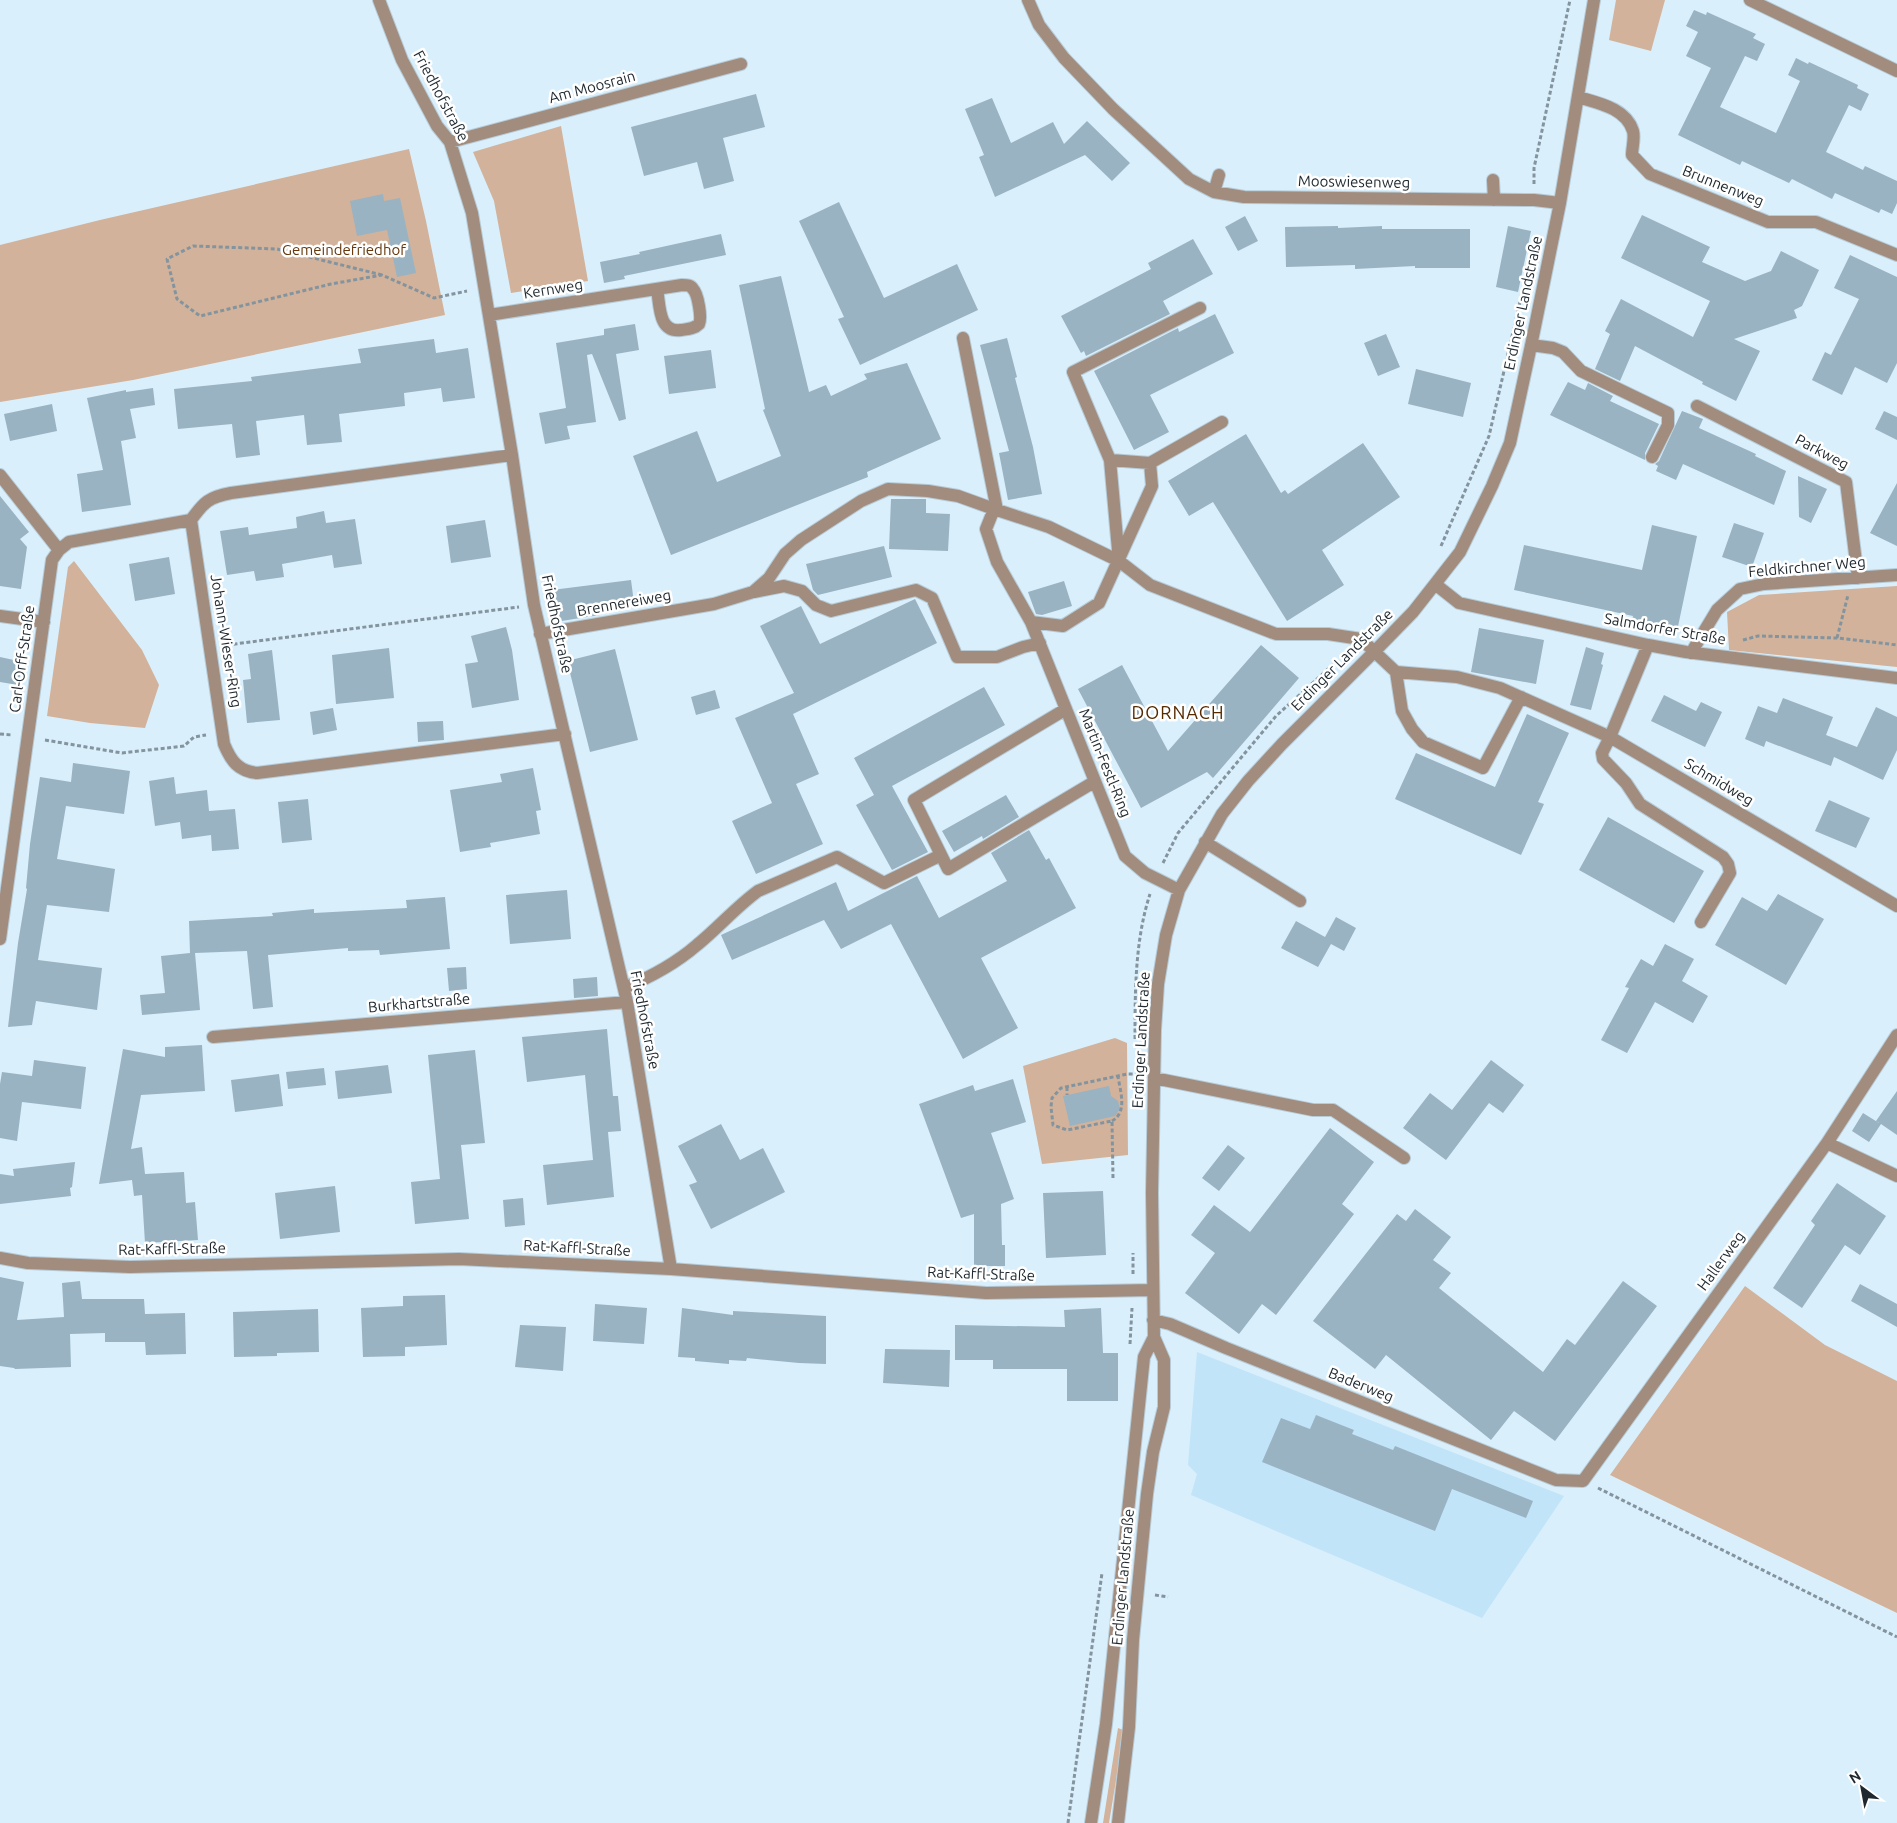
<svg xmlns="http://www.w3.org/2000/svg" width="1897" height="1823" font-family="Ubuntu,sans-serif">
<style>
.built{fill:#c1e4f8}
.green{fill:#d2b29a}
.building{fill:#99b3c2}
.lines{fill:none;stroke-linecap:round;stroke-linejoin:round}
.minor-casing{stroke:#b7cbd7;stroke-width:14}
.path{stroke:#84949e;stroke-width:3;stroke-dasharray:4 2.5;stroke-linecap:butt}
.minor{stroke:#a18c7d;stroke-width:12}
.labels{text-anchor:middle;stroke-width:5;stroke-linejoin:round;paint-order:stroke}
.street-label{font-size:15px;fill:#1e282e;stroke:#fff}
.park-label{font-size:15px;fill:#65380d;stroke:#fff}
.quarter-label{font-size:18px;letter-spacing:1px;fill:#542a00;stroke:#fff}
</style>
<rect width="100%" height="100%" fill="#d9effc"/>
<path class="built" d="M 1197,1352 L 1564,1496 L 1482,1618 L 1191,1495 L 1197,1474 L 1188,1465 Z"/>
<path class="green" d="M 1616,0 L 1665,0 L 1651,51 L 1609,40 Z
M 561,126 L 588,281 L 511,293 L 494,201 L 473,152 Z
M 409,149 L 426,221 L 445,315 L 133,380 L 0,402 L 0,245 L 100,220 Z
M 74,561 L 142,650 L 159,685 L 145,728 L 90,723 L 47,716 L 68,567 Z
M 1897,586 L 1897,667 L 1729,650 L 1727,612 L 1759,595 Z
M 1115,1038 L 1127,1043 L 1128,1155 L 1042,1164 L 1023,1066 Z
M 1745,1286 L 1825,1345 L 1897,1381 L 1897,1613 L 1610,1475 Z
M 1118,1728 L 1123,1730 L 1122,1744 L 1109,1823 L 1103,1823 Z"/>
<path class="building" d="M 1694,10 L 1706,15 L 1707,12 L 1756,34 L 1753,38 L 1765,44 L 1757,61 L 1745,56 L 1720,107 L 1776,133 L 1800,81 L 1788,75 L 1796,58 L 1808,64 L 1809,62 L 1858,85 L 1857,88 L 1869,94 L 1861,111 L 1849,105 L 1826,152 L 1863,170 L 1865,166 L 1897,181 L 1897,203 L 1892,214 L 1881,209 L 1879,213 L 1835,193 L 1832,199 L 1792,179 L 1789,183 L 1742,161 L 1740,165 L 1678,135 L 1711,68 L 1686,56 L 1698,32 L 1686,26 Z
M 756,94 L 765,127 L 723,138 L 734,181 L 704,189 L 697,162 L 644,176 L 631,127 Z
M 992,98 L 1011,143 L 1053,122 L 1064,144 L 1087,121 L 1130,163 L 1112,181 L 1085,155 L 995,197 L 979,157 L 984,155 L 965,109 Z
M 383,194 L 384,201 L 400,198 L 416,273 L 397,277 L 387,230 L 357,236 L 350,201 Z
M 839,202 L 884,298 L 957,264 L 978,310 L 860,365 L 838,319 L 844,317 L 799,221 Z
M 1642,215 L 1710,247 L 1702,262 L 1745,281 L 1771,271 L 1781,251 L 1819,270 L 1802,306 L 1794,310 L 1797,318 L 1734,339 L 1760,351 L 1736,401 L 1702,384 L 1703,382 L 1635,346 L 1620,381 L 1595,369 L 1610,334 L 1605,331 L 1621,299 L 1693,337 L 1710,301 L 1621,258 Z
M 1245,216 L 1258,241 L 1238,251 L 1225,227 Z
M 1338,226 L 1338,228 L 1382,226 L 1382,229 L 1470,229 L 1470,268 L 1415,268 L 1415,266 L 1355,269 L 1355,265 L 1286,267 L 1285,227 Z
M 1508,226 L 1531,231 L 1518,292 L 1496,287 Z
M 721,234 L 726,255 L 624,276 L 625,279 L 604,283 L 600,262 L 640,254 L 639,252 Z
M 1193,239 L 1213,274 L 1163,301 L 1170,314 L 1086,356 L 1084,351 L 1081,353 L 1061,316 L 1151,269 L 1148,263 Z
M 1850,255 L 1897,277 L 1897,363 L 1887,383 L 1855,367 L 1842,395 L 1812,380 L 1825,352 L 1831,355 L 1859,299 L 1834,288 Z
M 781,276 L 809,392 L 826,385 L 831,396 L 867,379 L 864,374 L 907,363 L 941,439 L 867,472 L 868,477 L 671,555 L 633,456 L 697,431 L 717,482 L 781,456 L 763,410 L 765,409 L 739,285 Z
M 1215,314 L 1234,353 L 1150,395 L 1169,432 L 1134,450 L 1094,371 L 1178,328 L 1179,332 Z
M 635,324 L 639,350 L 616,354 L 626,419 L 619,421 L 592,354 L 587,355 L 596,422 L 567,426 L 570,439 L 545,444 L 539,413 L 566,408 L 556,343 L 604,335 L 604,329 Z
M 1386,334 L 1400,367 L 1378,376 L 1364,343 Z
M 1007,338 L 1017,377 L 1015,378 L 1033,447 L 1042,494 L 1008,500 L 999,453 L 1009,451 L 980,345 Z
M 434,339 L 436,353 L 468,348 L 475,398 L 443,402 L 441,388 L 404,393 L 405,406 L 339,414 L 342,442 L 307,445 L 304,415 L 256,421 L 260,455 L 236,458 L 232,424 L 178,429 L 174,389 L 252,381 L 251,377 L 361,363 L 358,349 Z
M 711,350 L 716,388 L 669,394 L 664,356 Z
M 1416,369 L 1471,383 L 1463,417 L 1408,404 Z
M 1568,382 L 1585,390 L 1588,383 L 1613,396 L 1610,401 L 1659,424 L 1645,453 L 1645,460 L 1550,415 Z
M 153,388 L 155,405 L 130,409 L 136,438 L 121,441 L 131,505 L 82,512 L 77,474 L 103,470 L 87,398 L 126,390 L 126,392 Z
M 52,404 L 57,431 L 10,441 L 4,414 Z
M 1682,411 L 1703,419 L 1699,428 L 1756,454 L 1755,456 L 1786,471 L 1774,505 L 1683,464 L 1676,480 L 1656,471 L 1658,466 L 1655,464 L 1659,461 Z
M 1884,411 L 1897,417 L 1897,440 L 1875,429 Z
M 1246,434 L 1281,493 L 1285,490 L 1288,494 L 1363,443 L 1400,497 L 1322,550 L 1344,585 L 1287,621 L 1213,502 L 1189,516 L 1168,481 Z
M 1798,476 L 1827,489 L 1811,523 L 1799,517 Z
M 1897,483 L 1897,546 L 1870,533 Z
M 0,496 L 29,532 L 20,539 L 27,547 L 21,589 L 0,586 Z
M 891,499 L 926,499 L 926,513 L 950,514 L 948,551 L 889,549 Z
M 324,511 L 326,523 L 355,519 L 362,564 L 334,568 L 332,555 L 282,564 L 284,577 L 256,581 L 254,571 L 227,575 L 220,531 L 248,527 L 249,535 L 297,528 L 296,517 Z
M 485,520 L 491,557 L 451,563 L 446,526 Z
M 1734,523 L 1764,533 L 1752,567 L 1722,557 Z
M 1652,525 L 1697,536 L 1676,636 L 1630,628 L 1633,616 L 1514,590 L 1524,545 L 1642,570 Z
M 884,546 L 892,577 L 818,595 L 813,590 L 806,564 Z
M 169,557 L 175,594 L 135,601 L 129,564 Z
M 631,580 L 634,603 L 599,607 L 600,615 L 555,622 L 552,590 Z
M 1064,581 L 1072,606 L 1042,615 L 1036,614 L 1028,592 Z
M 915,599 L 937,643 L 793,714 L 819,774 L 796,784 L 823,844 L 756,874 L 732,821 L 772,803 L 735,718 L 794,693 L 760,626 L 801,606 L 820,644 Z
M 506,627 L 512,650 L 519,700 L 472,708 L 465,664 L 478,662 L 471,636 Z
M 1479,628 L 1544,640 L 1536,684 L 1471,672 Z
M 1261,645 L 1299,678 L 1213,778 L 1207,772 L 1141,808 L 1078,689 L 1122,665 L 1168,751 Z
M 1586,647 L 1604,653 L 1601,664 L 1603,665 L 1591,710 L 1570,705 Z
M 389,648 L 394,698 L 336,704 L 332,655 Z
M 615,649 L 638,740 L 590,752 L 567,661 Z
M 272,650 L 280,720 L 247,723 L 243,680 L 251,679 L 248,654 Z
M 0,657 L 23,662 L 18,685 L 0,682 Z
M 984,687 L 1005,725 L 892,786 L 928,852 L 892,870 L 856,805 L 874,795 L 854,758 Z
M 715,690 L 720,708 L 696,715 L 691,697 Z
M 1664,695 L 1696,711 L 1701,702 L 1722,712 L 1705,747 L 1651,721 Z
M 1783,698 L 1833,717 L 1826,735 L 1857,747 L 1876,707 L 1897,717 L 1897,750 L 1883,780 L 1834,757 L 1831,766 L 1766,741 L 1764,747 L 1745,739 L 1758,706 L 1777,713 Z
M 333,708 L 337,730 L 313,735 L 310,712 Z
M 1527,714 L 1569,733 L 1538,802 L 1544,804 L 1521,855 L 1395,799 L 1416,753 L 1495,787 Z
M 443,721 L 444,740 L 418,742 L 417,722 Z
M 73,763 L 130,771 L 124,814 L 66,806 L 57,859 L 115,869 L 109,912 L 47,905 L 38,960 L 102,968 L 97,1010 L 36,1001 L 32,1025 L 8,1027 L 18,943 L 27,889 L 26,888 L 30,844 L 40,777 L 71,782 Z
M 533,768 L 541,810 L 536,811 L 540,834 L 490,843 L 491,847 L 460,852 L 450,790 L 502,782 L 500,774 Z
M 174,777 L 176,794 L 207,790 L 209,811 L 235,809 L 239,849 L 212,851 L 211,835 L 182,839 L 180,822 L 155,826 L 149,781 Z
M 1006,795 L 1019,817 L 983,839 L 982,836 L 954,852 L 942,831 Z
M 308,799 L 312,840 L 282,843 L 278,802 Z
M 1829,800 L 1870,818 L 1856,848 L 1815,831 Z
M 1608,817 L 1704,871 L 1674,923 L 1579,870 Z
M 1029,830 L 1046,860 L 1049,858 L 1076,908 L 981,958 L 1018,1028 L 963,1059 L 891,924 L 841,949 L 824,920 L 732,960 L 721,935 L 836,882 L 848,911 L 917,876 L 939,918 L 1007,881 L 991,853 Z
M 567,890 L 571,939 L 510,944 L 506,895 Z
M 1778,894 L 1824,919 L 1786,985 L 1715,945 L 1742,897 L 1767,911 Z
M 445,897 L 450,949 L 380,955 L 379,950 L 348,951 L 348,948 L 268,955 L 273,1007 L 253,1009 L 247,951 L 195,953 L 200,1010 L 142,1015 L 140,995 L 165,993 L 161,956 L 190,953 L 189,921 L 273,916 L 272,913 L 314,909 L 314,913 L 407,908 L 406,900 Z
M 1336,917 L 1356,928 L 1344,951 L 1331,944 L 1318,967 L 1281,948 L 1296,921 L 1325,937 Z
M 1665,944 L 1694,959 L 1682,981 L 1708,996 L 1693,1023 L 1655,1002 L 1627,1053 L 1601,1040 L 1629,988 L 1625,987 L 1641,959 L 1653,966 Z
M 466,967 L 467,989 L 449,991 L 447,968 Z
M 597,977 L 598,996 L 574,998 L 573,979 Z
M 607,1029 L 613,1096 L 618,1096 L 621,1131 L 608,1132 L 614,1197 L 547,1205 L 543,1165 L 593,1160 L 585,1075 L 527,1082 L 522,1037 Z
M 202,1045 L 205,1091 L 141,1095 L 131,1149 L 142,1147 L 145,1174 L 184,1172 L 186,1203 L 195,1202 L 198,1240 L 145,1243 L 142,1195 L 134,1196 L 132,1180 L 99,1184 L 123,1049 L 165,1057 L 165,1047 Z
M 475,1050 L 485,1143 L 461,1145 L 469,1219 L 415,1224 L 411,1182 L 440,1179 L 428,1055 Z
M 34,1060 L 86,1067 L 81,1109 L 22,1102 L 17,1141 L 0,1138 L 0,1084 L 2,1072 L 32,1076 Z
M 1491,1060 L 1524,1085 L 1503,1113 L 1489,1103 L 1446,1160 L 1403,1128 L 1430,1093 L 1452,1110 Z
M 388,1065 L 392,1093 L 338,1099 L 335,1071 Z
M 324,1068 L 326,1085 L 288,1089 L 286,1072 Z
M 279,1074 L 283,1106 L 235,1112 L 231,1080 Z
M 1013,1079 L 1026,1122 L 991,1133 L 1014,1199 L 1001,1204 L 1002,1245 L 1005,1245 L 1005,1266 L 974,1266 L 974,1214 L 961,1218 L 919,1104 L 973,1085 L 975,1091 Z
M 1109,1086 L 1111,1096 L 1118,1101 L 1120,1109 L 1115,1116 L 1070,1126 L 1063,1096 Z
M 1897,1091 L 1897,1135 L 1881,1124 L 1869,1142 L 1852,1131 L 1863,1113 L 1879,1123 L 1876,1121 Z
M 721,1124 L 740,1160 L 763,1148 L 785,1192 L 711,1229 L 689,1185 L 697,1182 L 678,1146 Z
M 1330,1128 L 1374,1162 L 1342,1204 L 1354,1214 L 1276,1315 L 1262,1304 L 1239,1334 L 1185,1293 L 1215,1253 L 1191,1235 L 1214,1205 L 1250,1232 Z
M 1228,1145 L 1245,1158 L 1219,1191 L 1202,1178 Z
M 75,1162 L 72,1187 L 70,1188 L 71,1196 L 0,1204 L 0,1174 L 14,1176 L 13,1169 Z
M 1837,1183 L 1886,1216 L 1860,1255 L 1845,1245 L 1802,1308 L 1773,1288 L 1815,1225 L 1811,1221 Z
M 335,1186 L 340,1232 L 280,1239 L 275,1193 Z
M 1103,1191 L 1106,1255 L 1046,1258 L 1043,1193 Z
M 523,1198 L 525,1225 L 505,1227 L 503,1200 Z
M 1415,1209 L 1451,1237 L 1433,1260 L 1451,1273 L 1439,1288 L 1543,1372 L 1567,1339 L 1575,1345 L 1623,1281 L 1657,1306 L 1555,1441 L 1514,1411 L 1491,1440 L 1386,1355 L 1375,1369 L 1313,1321 L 1397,1214 L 1406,1221 Z
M 0,1277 L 24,1282 L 17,1320 L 64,1317 L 62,1283 L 80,1281 L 82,1299 L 144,1299 L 145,1314 L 185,1313 L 186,1354 L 146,1355 L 145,1342 L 105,1342 L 105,1333 L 70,1334 L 71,1367 L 15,1369 L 14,1368 L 0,1366 Z
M 1860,1284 L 1897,1304 L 1897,1327 L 1851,1301 Z
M 445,1295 L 447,1345 L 405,1347 L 405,1356 L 363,1357 L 361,1308 L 403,1306 L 403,1296 Z
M 595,1304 L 647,1308 L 644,1344 L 593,1341 Z
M 682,1308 L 733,1315 L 733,1311 L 826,1316 L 826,1364 L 799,1363 L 747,1358 L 746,1361 L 729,1360 L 729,1364 L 695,1361 L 695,1358 L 678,1357 Z
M 1101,1308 L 1103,1353 L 1118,1353 L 1118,1401 L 1067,1401 L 1067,1369 L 993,1369 L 993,1360 L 955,1360 L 955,1325 L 1065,1327 L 1064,1310 Z
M 318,1309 L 319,1352 L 277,1353 L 277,1356 L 234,1357 L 233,1312 Z
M 520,1325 L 566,1327 L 563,1371 L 515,1367 Z
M 885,1349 L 950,1350 L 949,1387 L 883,1383 Z
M 1316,1415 L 1354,1430 L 1352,1434 L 1393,1450 L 1395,1446 L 1533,1501 L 1526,1518 L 1452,1489 L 1435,1531 L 1262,1462 L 1281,1418 L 1310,1429 Z"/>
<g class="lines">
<g class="minor-casing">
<path id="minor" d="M 379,0 L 402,60 L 437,126 L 450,142 L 472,213 L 512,455 L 534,605 L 627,1002 L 671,1269
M 1028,0 L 1039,25 L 1064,58 L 1113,109 L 1189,179 L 1214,192 L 1244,197 L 1534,200 L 1560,203
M 1750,0 L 1897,71
M 1578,97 C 1598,103 1626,108 1633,131 C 1635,138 1632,148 1632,155 L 1650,174 L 1768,222 L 1816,222 L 1897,255
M 450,142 L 741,64
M 1493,180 L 1494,200
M 1214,192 L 1219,175
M 489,315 L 682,285 C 687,285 691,285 693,289 C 698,294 702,318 699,324 C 694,329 688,329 681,330 C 658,333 660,305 657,289
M 963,338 L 997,510
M 1531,345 L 1553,348 L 1563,352 L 1581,371 L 1668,413 L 1668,425 L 1652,457
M 1697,406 L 1846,482 L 1858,578
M 512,455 L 231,493 C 209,497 204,502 191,520 L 224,744 C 231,761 238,771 257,773 L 565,734
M 1110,460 L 1150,463
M 0,475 L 59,550
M 1119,561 L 1110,460 L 1073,372 L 1200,308
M 1435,584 L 1459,603 L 1648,645 L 1686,652 L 1897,678
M 754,592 L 784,586 L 802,591 L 816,605 L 831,611 L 916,590 L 932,598 L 957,657 L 997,657 L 1023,647 L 1040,643
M 0,616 L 44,622
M 1031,622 L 1063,626 L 1099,603 L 1152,486 L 1150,463 L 1222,422
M 540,634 L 714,604 L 753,592 L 769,578 L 785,554 L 801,540 L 861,501 L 888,489 L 928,491 L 958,496 L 994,509
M 1648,645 L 1610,737 L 1897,906
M 1691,653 L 1717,610 L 1740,589 L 1764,584 L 1897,575
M 1396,672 L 1457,677 L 1500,688 L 1610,737 L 1602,753 L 1603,759 L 1626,783 L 1640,804 L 1723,857 L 1728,864 L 1730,873 L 1701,922
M 1066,709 L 914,800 L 948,869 L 1094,782
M 1205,842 L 1300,901
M 1179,890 L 1145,873 L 1125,856 L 1031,622 L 997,562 L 986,529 L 994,509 L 1049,527 L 1119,561 L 1150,585 L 1276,634 L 1328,634 L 1361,639 L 1396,672 L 1402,711 L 1412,729 L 1423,742 L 1483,768 L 1521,697
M 0,939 L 52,560 L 59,550 L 69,542 L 191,520
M 624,988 C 651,977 675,964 697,945 C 718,928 736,907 758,891 L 837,857 L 884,883 L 941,855
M 213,1037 L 627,1002
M 1154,1078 L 1313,1110 L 1333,1110 L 1404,1158
M 1827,1143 L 1897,1176
M 0,1258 L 28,1263 L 130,1267 L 459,1259 L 671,1269 L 986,1293 L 1153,1290
M 1153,1320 L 1170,1324 L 1226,1348 L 1556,1480 L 1583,1481 L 1827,1143 L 1897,1035
M 1091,1823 L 1106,1724 L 1144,1357 L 1154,1337
M 1118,1823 L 1129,1727 L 1133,1640 L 1147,1494 L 1153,1452 L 1164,1407 L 1164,1360 L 1154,1337 L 1152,1193 L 1155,1030 L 1158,984 L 1166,935 L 1179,890 L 1222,814 L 1248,781 L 1282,744 L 1375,651 L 1413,612 L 1435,584 L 1460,552 L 1492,486 L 1510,443 L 1532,341 L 1560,203 L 1594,0"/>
</g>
<path class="path" d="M 1534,184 L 1534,168 L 1570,0
M 382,275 L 277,249 L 193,246 L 167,259 L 177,299 L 200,316 L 331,284 L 382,275 L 434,298 L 467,291
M 1441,546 L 1489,436 L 1522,293
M 1837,638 L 1848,595
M 1743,640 L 1758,636 L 1837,638 L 1897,645
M 227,645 L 519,607
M 0,734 L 12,735
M 45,740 L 122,753 L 184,746 L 194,737 L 206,735
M 1163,863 L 1178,833 L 1276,716 L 1337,661
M 1135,1039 C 1135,991 1135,940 1150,894
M 1067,1087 L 1067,1095
M 1112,1121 C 1128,1112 1120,1091 1118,1076
M 1113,1178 L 1112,1121 L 1067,1130 L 1053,1125 L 1051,1107 L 1052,1098 L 1061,1088 L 1127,1074 L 1137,1074
M 1133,1274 L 1133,1253
M 1130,1344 L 1132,1308
M 1598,1488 L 1897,1637
M 1155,1595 L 1168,1597
M 1068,1823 L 1102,1573"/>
<use href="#minor" class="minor"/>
</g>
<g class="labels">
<g class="street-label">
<text transform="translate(592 87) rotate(-15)" y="5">Am Moosrain</text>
<text transform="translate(441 96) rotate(62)" y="5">Friedhofstraße</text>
<text transform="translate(1354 182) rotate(1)" y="5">Mooswiesenweg</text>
<text transform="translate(1723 186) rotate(22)" y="5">Brunnenweg</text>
<text transform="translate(553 289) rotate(-9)" y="5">Kernweg</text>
<text transform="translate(1523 303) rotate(-78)" y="5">Erdinger Landstraße</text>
<text transform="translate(1822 452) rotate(28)" y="5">Parkweg</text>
<text transform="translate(1807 567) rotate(-5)" y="5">Feldkirchner Weg</text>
<text transform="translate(624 603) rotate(-10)" y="5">Brennereiweg</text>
<text transform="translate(557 624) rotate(78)" y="5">Friedhofstraße</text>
<text transform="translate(1665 629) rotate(10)" y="5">Salmdorfer Straße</text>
<text transform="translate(226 641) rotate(81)" y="5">Johann-Wieser-Ring</text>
<text transform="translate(22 659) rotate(-82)" y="5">Carl-Orff-Straße</text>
<text transform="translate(1342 660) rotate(-45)" y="5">Erdinger Landstraße</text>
<text transform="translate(1105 763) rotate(68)" y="5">Martin-Festl-Ring</text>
<text transform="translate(1719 782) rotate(31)" y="5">Schmidweg</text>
<text transform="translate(419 1003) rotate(-5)" y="5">Burkhartstraße</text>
<text transform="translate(645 1020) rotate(79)" y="5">Friedhofstraße</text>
<text transform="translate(1141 1040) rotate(-87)" y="5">Erdinger Landstraße</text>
<text transform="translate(577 1248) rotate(3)" y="5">Rat-Kaffl-Straße</text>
<text transform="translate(172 1249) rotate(-1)" y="5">Rat-Kaffl-Straße</text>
<text transform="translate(1721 1261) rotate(-54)" y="5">Hallerweg</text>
<text transform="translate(981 1274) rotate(2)" y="5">Rat-Kaffl-Straße</text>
<text transform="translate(1361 1385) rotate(22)" y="5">Baderweg</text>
<text transform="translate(1123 1577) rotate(-85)" y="5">Erdinger Landstraße</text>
</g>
<g class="park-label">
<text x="344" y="255">Gemeindefriedhof</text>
</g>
<g class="quarter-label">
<text x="1178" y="719">DORNACH</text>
</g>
</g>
<g transform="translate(1862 1788) rotate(328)" stroke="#ffffff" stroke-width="4" paint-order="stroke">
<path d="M0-4L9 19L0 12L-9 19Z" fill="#1e282e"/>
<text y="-8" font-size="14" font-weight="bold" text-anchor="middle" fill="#1e282e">N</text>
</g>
</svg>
